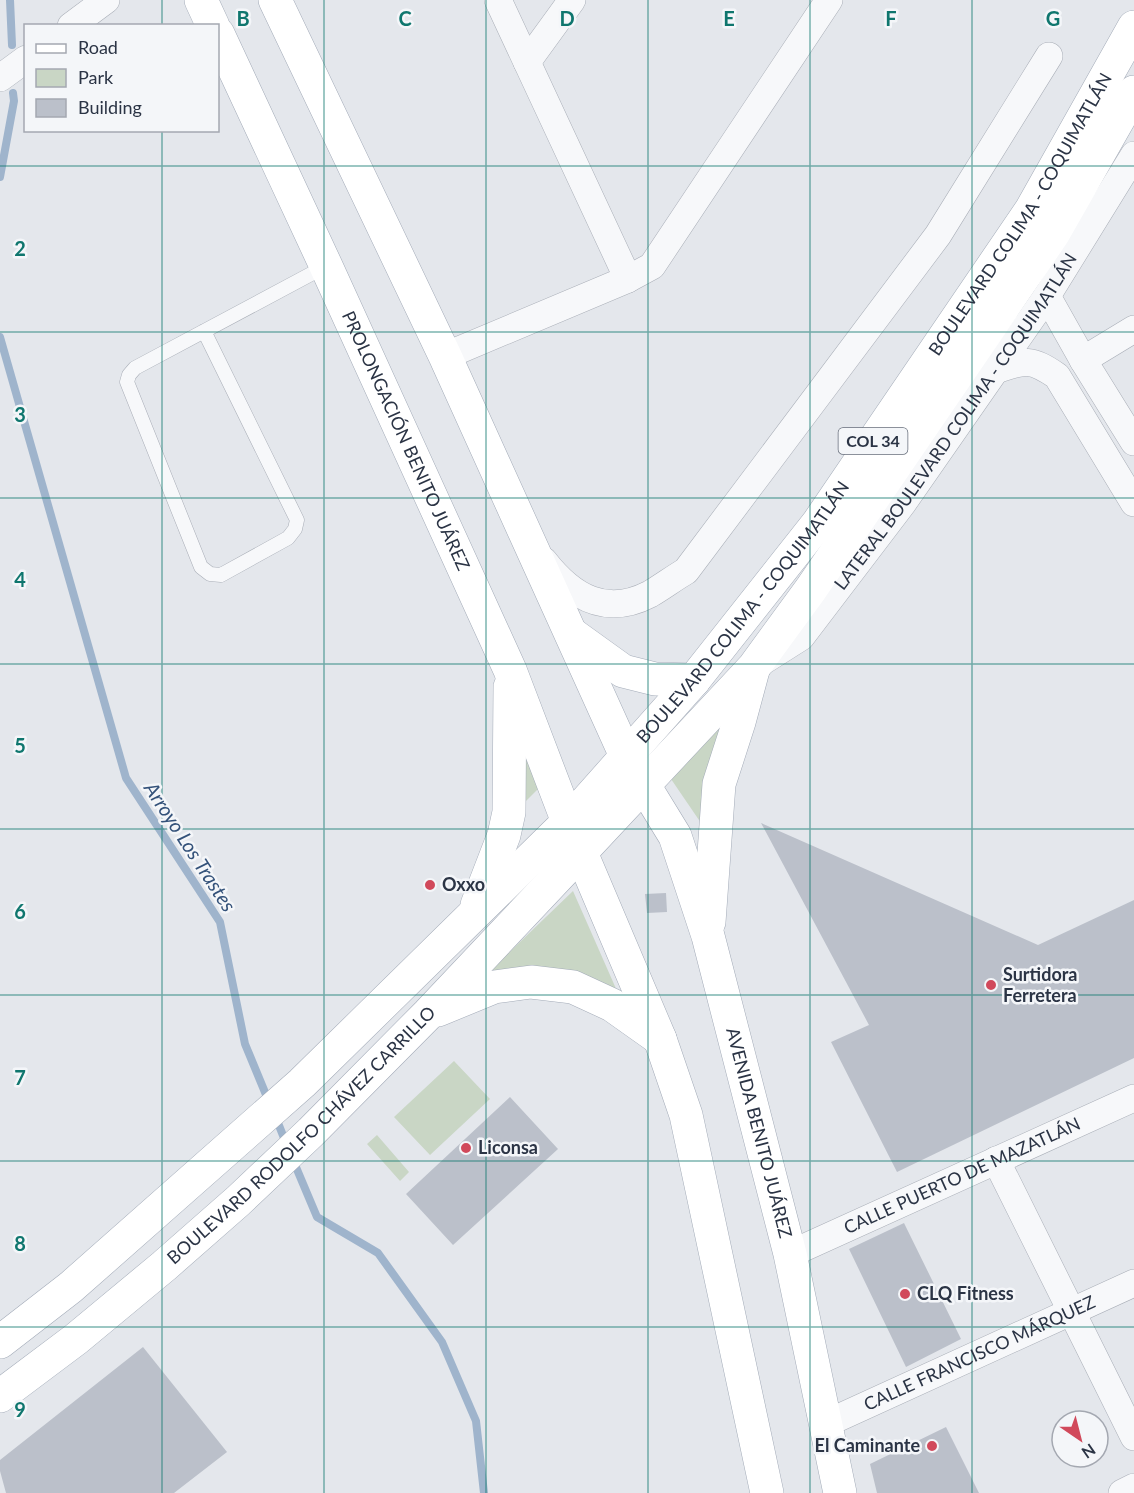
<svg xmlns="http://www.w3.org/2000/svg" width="1134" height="1493" font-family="Lato,sans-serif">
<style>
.green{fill:#c9d6c5}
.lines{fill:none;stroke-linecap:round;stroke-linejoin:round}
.stream{stroke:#9fb4cc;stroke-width:8}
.building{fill:#bbc0ca}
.lane-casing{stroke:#a9aeb7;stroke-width:15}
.street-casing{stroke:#a9aeb7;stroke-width:28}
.primary-casing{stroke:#a3abb8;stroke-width:34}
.lane{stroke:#f7f8fa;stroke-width:14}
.street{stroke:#f7f8fa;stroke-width:27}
.primary{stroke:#fff;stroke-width:33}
.grid{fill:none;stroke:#0f766e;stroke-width:1.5;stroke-opacity:0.55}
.poi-dot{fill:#d1495b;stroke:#f4f6f9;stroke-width:2}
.labels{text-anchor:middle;stroke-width:5;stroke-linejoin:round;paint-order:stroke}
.shield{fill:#f4f6f9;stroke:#676e7b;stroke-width:1.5}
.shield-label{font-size:16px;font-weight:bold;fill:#2b3445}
.street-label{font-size:18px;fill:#2b3445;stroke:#f4f6f9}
.poi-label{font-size:18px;font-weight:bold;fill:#2b3445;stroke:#f4f6f9;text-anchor:start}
.water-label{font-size:20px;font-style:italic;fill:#34527a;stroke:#f4f6f9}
.grid-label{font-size:20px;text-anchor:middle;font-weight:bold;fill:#0f766e;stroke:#f4f6f9;stroke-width:5;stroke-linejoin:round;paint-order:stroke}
</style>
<rect width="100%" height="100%" fill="#e4e7ec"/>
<path class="green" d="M 725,719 L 701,823 L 671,779 Z
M 524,741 L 542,785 L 520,807 Z
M 573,891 L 621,1000 L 472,988 Z
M 454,1061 L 490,1099 L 430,1155 L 394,1117 Z
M 377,1135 L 409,1172 L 400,1181 L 367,1144 Z"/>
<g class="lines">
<path class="stream" d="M 10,0 L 12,45
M 0,177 L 14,101 L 13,93
M 0,337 L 126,778 L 220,922 L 245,1044 L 269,1102
M 276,1118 L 286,1143
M 293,1160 L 317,1217 L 378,1253 L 442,1342 L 476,1421 L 484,1493"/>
</g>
<path class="building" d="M 761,823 L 1038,945 L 1134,900 L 1134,1058 L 897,1172 L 831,1042 L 869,1025 Z
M 666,893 L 667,912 L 647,913 L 645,894 Z
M 510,1097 L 558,1149 L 453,1245 L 406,1194 Z
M 904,1223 L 961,1339 L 906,1367 L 849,1249 Z
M 143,1347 L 227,1452 L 174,1493 L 6,1493 L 0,1471 L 0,1460 Z
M 946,1427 L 979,1493 L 877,1493 L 870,1464 Z"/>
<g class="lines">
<g class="lane-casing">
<path id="lane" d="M 204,331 L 297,520 L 295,529 L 288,538 L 221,575 L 210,574 L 201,567 L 127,382 L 129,375 L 135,368 L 326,266"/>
</g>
<g class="street-casing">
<g id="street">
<path d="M 498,0 L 628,279"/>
<path d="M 71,26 L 106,0"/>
<path d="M 527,62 L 572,0"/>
<path d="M 0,78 L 26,59"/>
<path d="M 1047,296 L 1083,360 L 1134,442"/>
<path d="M 445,356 L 628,279 L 652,266 L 829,0"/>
<path d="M 1083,360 L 1134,329"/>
<path d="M 996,370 C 1025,360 1031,358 1057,376 L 1134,503"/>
<path d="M 544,561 C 572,597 606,617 650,594 C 662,587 674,578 686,571 L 938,235 L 1049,56"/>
<path id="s1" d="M 760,663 L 801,637 L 903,503 L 1047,296 L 1134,155"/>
<path d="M 996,1160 L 1134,1437"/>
<path id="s2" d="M 790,1254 L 1134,1098"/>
<path id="s3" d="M 825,1424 L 1134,1283"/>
<path d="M 1122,1493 L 1134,1487"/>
</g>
</g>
<g class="primary-casing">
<g id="primary">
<path d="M 201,0 L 213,26"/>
<path id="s4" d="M 275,0 L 445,356 L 626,756 L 675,836 L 708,936 L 790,1254 L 840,1493"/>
<path id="s5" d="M 218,34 L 326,266 L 510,670 L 568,822 L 660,1039 L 686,1115 L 767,1493"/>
<path d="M 573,635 L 623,671 L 655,679 L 694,680"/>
<path d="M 477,905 L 504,835 L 509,812 L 510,687"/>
<path d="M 709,922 L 719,784 L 739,722 L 753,670"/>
<path d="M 438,1010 L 494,987 L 531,982 L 573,987 L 612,1005 L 660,1039"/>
<path id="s6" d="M 0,1342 L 71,1287 L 302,1083 L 568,822 L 694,680 L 818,523 L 1031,210 L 1134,27"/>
<path id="s7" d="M 0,1396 L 76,1339 L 164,1266 L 238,1201 L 311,1132 L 428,1014 L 581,852 L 754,667 L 811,589 L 1053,234 L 1134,92"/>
</g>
</g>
<use href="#lane" class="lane"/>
<use href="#street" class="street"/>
<use href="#primary" class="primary"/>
</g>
<path class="grid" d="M 162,0 L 162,26M 324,0 L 324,1493M 486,0 L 486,1493M 648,0 L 648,1493M 810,0 L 810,1493M 972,0 L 972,1493M 162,130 L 162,1493M 0,166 L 1134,166M 0,332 L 1134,332M 0,498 L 1134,498M 0,664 L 1134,664M 0,829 L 1134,829M 0,995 L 1134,995M 0,1161 L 1134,1161M 0,1327 L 1134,1327"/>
<g class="poi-dot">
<circle cx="430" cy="885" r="6"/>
<circle cx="991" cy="985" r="6"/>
<circle cx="466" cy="1148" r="6"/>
<circle cx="905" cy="1294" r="6"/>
<circle cx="932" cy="1446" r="6"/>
</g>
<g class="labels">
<rect class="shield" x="838.5" y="428" width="69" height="26" rx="4.5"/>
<g class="shield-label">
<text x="873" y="447">COL 34</text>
</g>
<g class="street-label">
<text dy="6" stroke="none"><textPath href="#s6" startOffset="1530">BOULEVARD COLIMA - COQUIMATLÁN</textPath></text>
<text dy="6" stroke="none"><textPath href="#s1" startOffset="314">LATERAL BOULEVARD COLIMA - COQUIMATLÁN</textPath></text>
<text dy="6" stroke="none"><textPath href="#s5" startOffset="448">PROLONGACIÓN BENITO JUÁREZ</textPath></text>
<text dy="6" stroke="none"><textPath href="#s6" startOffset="1044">BOULEVARD COLIMA - COQUIMATLÁN</textPath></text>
<text dy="6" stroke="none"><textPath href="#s4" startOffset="1236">AVENIDA BENITO JUÁREZ</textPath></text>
<text dy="6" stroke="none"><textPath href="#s7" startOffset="399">BOULEVARD RODOLFO CHÁVEZ CARRILLO</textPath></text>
<text dy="6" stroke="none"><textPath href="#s2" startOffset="189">CALLE PUERTO DE MAZATLÁN</textPath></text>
<text dy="6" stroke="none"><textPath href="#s3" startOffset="170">CALLE FRANCISCO MÁRQUEZ</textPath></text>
</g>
<g class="poi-label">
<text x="442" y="891">Oxxo</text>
<text x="1003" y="981">Surtidora<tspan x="1003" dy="21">Ferretera</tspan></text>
<text x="478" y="1154">Liconsa</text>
<text x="917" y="1300">CLQ Fitness</text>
<text x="920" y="1452" text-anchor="end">El Caminante</text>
</g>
<g class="water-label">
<text transform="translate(190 847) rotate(57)" y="7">Arroyo Los Trastes</text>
</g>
</g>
<g class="grid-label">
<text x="243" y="26">B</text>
<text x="405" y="26">C</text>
<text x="567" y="26">D</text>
<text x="729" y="26">E</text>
<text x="891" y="26">F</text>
<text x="1053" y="26">G</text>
<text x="20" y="256">2</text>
<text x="20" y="422">3</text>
<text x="20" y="587">4</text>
<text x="20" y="753">5</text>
<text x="20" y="919">6</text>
<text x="20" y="1085">7</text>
<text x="20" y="1251">8</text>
<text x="20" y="1417">9</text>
</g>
<rect x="24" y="24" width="195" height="108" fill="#f4f6f9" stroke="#a4a8b1" stroke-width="1.5"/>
<rect x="36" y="44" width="30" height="9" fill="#ffffff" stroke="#a4a8b1" stroke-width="1.5"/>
<text x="78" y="54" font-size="18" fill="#2b3445">Road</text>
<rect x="36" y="69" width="30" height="18" fill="#c9d6c5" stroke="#a4a8b1" stroke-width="1.5"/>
<text x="78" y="84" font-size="18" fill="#2b3445">Park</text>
<rect x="36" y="99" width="30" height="18" fill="#bbc0ca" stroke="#a4a8b1" stroke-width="1.5"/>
<text x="78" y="114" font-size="18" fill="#2b3445">Building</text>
<g transform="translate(1080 1439) rotate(145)"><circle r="28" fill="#f4f6f9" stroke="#a4a8b1" stroke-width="1.5"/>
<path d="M0-4.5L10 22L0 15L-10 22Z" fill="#d1495b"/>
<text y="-9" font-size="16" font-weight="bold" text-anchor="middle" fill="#2b3445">N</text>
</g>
</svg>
